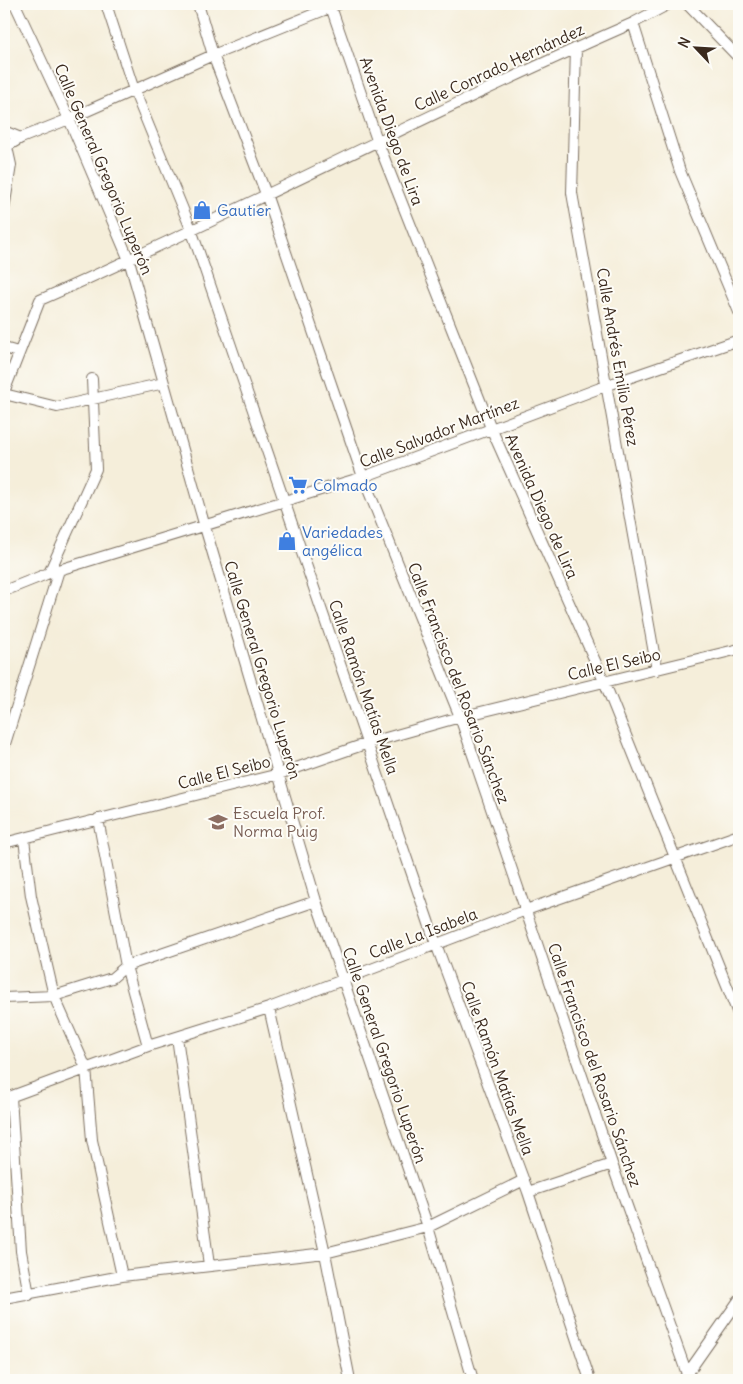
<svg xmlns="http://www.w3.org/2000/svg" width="743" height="1384" font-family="Delius,sans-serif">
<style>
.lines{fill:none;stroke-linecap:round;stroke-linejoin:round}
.street-casing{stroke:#7c6f60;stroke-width:12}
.street{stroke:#fff;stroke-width:10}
.labels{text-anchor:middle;stroke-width:4;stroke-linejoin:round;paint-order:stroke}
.street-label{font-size:16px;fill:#3b2a1e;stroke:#fdfcf7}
.shop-label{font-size:16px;fill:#366cbe;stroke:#fdfcf7;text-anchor:start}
.education-label{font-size:16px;fill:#785e54;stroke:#fdfcf7;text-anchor:start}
</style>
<rect width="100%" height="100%" fill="#fdfcf7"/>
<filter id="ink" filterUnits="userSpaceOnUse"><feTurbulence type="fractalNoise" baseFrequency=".02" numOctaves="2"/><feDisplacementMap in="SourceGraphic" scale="10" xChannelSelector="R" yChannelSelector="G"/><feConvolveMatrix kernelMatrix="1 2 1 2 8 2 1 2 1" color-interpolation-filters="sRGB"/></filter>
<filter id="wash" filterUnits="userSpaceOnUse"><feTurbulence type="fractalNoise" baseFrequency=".0096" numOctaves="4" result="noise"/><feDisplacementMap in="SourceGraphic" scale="20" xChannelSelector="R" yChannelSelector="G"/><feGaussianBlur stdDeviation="1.12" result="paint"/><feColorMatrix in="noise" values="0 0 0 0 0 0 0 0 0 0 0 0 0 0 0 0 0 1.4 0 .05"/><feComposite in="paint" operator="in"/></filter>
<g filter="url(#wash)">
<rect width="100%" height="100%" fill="#f5eeda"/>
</g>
<g filter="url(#ink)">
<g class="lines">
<g class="street-casing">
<path id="street" d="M 15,4 L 69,119 L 129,260 L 205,527 L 316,901 L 428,1227 L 473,1380
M 106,4 L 134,90 L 191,229 L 436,944 L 528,1192 L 590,1380
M 198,4 L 213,55 L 266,194 L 363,477 L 460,717 L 612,1164 L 687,1374
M 330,4 L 377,140 L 491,428 L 604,681 L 739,1016
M 687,4 L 739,58
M 633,23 L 680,171 L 739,312
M 576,48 L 572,193 L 657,670
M 4,131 L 21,138
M 4,148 L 21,138 L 69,119 L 213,55 L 339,4
M 4,209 L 11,165 L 7,147
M 4,348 L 18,352
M 4,392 L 40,300 C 240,212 433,110 633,23 L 669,4
M 4,394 L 57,407 L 164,383
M 49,573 L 96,469 L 92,379
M 4,591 L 49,573 L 363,477 L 608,385 L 739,340
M 4,747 L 59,570
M 98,819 L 126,966 L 148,1046
M 4,843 L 279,774 L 368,743 L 460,717 L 739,649
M 4,998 L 54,996 L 31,896 L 24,839
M 269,1008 L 325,1253 L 350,1380
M 177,1037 L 209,1265
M 11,1097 L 21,1251 L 29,1295
M 4,1099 L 148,1046 L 269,1008 L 526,910 L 739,835
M 528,1192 L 612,1164
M 122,1276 L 92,1140 L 86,1068 L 54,996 L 112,978 L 126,966 L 316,901
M 4,1298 L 122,1276 L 325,1253 L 428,1227 L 524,1180
M 685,1377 L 739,1300"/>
</g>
<use href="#street" class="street"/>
</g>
</g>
<defs>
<g id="shop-bare" transform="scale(1.5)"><path d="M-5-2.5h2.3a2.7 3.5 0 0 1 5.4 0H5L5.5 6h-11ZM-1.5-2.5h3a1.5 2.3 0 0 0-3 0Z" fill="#3f7fe0" stroke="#fdfcf7" stroke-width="2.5" paint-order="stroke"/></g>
<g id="supermarket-bare" transform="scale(1.5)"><path d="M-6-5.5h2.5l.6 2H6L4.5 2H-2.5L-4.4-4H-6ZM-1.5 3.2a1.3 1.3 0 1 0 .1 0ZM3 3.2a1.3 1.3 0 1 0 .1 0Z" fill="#3f7fe0" stroke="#fdfcf7" stroke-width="2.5" paint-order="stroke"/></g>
<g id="school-bare" transform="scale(1.5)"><path d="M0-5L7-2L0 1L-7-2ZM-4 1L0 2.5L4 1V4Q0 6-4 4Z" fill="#8d6e63" stroke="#fdfcf7" stroke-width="2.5" paint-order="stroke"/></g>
</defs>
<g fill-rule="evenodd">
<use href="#shop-bare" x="202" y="210"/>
<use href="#supermarket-bare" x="298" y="485"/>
<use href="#shop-bare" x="287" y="541"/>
<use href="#school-bare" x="218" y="822"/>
</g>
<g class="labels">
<g class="street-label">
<text transform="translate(499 67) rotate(-25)" y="6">Calle Conrado Hernández</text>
<text transform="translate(392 131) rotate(70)" y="6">Avenida Diego de Lira</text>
<text transform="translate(104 169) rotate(67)" y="6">Calle General Gregorio Luperón</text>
<text transform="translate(618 357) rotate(80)" y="6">Calle Andrés Emilio Pérez</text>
<text transform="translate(439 432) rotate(-21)" y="6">Calle Salvador Martínez</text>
<text transform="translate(542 506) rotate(66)" y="6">Avenida Diego de Lira</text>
<text transform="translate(614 664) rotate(-13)" y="6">Calle El Seibo</text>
<text transform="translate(263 670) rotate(73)" y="6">Calle General Gregorio Luperón</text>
<text transform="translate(459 683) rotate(69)" y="6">Calle Francisco del Rosario Sánchez</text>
<text transform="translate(364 687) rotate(71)" y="6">Calle Ramón Matías Mella</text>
<text transform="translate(224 772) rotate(-14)" y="6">Calle El Seibo</text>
<text transform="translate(423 933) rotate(-21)" y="6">Calle La Isabela</text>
<text transform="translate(385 1055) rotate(71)" y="6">Calle General Gregorio Luperón</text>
<text transform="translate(595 1065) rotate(71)" y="6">Calle Francisco del Rosario Sánchez</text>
<text transform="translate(498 1068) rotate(70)" y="6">Calle Ramón Matías Mella</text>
</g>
<g class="shop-label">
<text x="217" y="216">Gautier</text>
<text x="313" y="491">Colmado</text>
<text x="302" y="538">Variedades<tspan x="302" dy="18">angélica</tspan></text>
</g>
<g class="education-label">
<text x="233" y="819">Escuela Prof.<tspan x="233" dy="18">Norma Puig</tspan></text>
</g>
</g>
<rect width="743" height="1384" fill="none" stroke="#fdfcf7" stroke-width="20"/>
<g transform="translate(696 48) rotate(295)" stroke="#fdfcf7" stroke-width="4" paint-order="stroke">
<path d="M0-4L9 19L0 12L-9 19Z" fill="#3b2a1e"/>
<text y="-8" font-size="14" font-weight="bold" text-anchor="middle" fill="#3b2a1e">N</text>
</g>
</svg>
